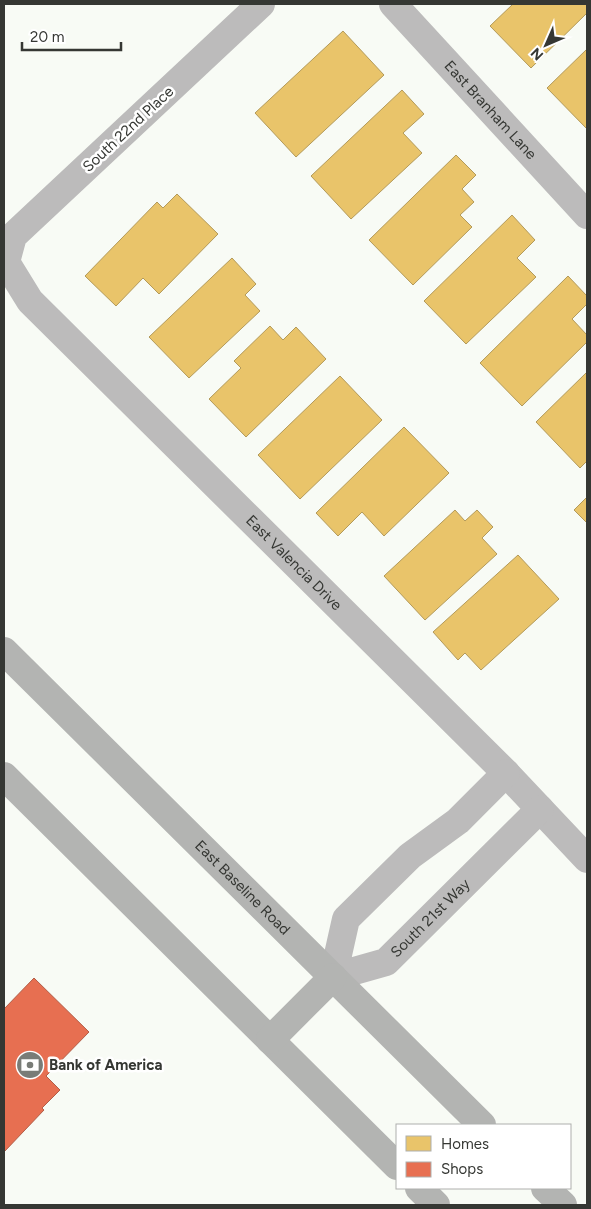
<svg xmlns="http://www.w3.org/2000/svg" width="591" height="1209" font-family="Figtree,sans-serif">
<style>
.homes{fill:#e9c46a;stroke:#b39a5a}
.shops{fill:#e76f51;stroke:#b25e48}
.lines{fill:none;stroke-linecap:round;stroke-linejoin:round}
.street{stroke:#bcbbbb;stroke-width:28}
.primary{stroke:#b3b4b2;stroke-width:28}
.labels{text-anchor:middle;stroke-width:5;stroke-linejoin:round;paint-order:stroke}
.street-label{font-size:15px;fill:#353733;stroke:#fff}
.poi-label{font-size:15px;font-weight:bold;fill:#353733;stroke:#fff;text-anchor:start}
</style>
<rect width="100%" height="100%" fill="#f8fbf5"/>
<path class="homes" d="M 513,4 L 587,4 L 587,13 L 531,68 L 490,26 Z
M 343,31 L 384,75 L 296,157 L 255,113 Z
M 587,49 L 587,129 L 547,88 Z
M 402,90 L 424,114 L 403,133 L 422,153 L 351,219 L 311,176 Z
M 456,155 L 476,175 L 462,189 L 474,202 L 460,215 L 472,227 L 413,285 L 369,240 Z
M 177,194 L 218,234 L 159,294 L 143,278 L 116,306 L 85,276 L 157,202 L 163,208 Z
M 512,215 L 535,240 L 517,258 L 536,277 L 466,344 L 424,301 Z
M 232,258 L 256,284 L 245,295 L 260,311 L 189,378 L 149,337 Z
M 568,276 L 587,296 L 587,304 L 572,319 L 587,335 L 587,342 L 522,406 L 480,363 Z
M 270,326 L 283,340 L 296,327 L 326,359 L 246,437 L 209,399 L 241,368 L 234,361 Z
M 587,372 L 587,461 L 580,468 L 536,422 Z
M 340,376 L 382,420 L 300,499 L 258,455 Z
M 404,427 L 449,473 L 384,536 L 362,512 L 338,536 L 316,513 Z
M 587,497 L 587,523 L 574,510 Z
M 455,510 L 465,521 L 477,510 L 493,527 L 482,538 L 497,554 L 425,620 L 384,576 Z
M 518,555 L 559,599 L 481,670 L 465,653 L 458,660 L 433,632 Z"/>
<path class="shops" d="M 34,978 L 89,1032 L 46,1076 L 60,1090 L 42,1108 L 44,1110 L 4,1152 L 4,1009 Z"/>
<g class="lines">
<g class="street">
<path id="s1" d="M 261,4 L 13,236 L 6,262 L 30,301 L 506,773 L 587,859"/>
<path id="s2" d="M 393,4 L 587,215"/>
<path id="s3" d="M 506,773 L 458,821 L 410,856 L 346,919 L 333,977 L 386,962 L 540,809"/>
</g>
<g class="primary">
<path id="s4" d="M 4,651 L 482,1125"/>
<path d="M 4,776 L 397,1166"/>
<path d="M 270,1040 L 333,977"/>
<path d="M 419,1188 L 436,1205"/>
<path d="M 545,1188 L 563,1205"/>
</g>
</g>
<defs>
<g id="bank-disc" transform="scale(1.4375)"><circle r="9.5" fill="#797c77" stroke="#fff"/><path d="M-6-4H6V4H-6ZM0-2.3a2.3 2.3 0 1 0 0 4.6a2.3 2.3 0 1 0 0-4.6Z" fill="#fff"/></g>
</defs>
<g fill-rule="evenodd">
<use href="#bank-disc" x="30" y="1065"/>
</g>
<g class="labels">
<g class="street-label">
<text dy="5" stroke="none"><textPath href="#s2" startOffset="144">East Branham Lane</textPath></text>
<text transform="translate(128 129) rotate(-43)" y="5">South 22nd Place</text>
<text dy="5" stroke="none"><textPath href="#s1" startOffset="784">East Valencia Drive</textPath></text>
<text dy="5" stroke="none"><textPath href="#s4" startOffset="336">East Baseline Road</textPath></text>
<text dy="5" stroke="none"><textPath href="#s3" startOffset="394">South 21st Way</textPath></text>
</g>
<g class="poi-label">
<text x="49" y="1070">Bank of America</text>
</g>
</g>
<rect width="591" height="1209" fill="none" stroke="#353733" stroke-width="10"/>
<rect x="396" y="1124" width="175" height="65" fill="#ffffff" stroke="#aeafad"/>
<rect x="406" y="1136" width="25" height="15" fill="#e9c46a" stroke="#aeafad"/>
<text x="441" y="1149" font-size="15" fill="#353733">Homes</text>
<rect x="406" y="1162" width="25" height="15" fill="#e76f51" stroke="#aeafad"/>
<text x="441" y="1174" font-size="15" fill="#353733">Shops</text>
<g transform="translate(546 45) rotate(225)" stroke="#ffffff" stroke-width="4" paint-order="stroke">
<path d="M0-4L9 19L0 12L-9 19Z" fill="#353733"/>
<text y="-8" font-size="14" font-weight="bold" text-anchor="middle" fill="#353733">N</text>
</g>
<path d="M22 42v8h99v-8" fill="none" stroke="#353733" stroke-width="2.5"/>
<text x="30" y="42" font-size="15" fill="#353733" stroke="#ffffff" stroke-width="4" paint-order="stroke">20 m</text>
</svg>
